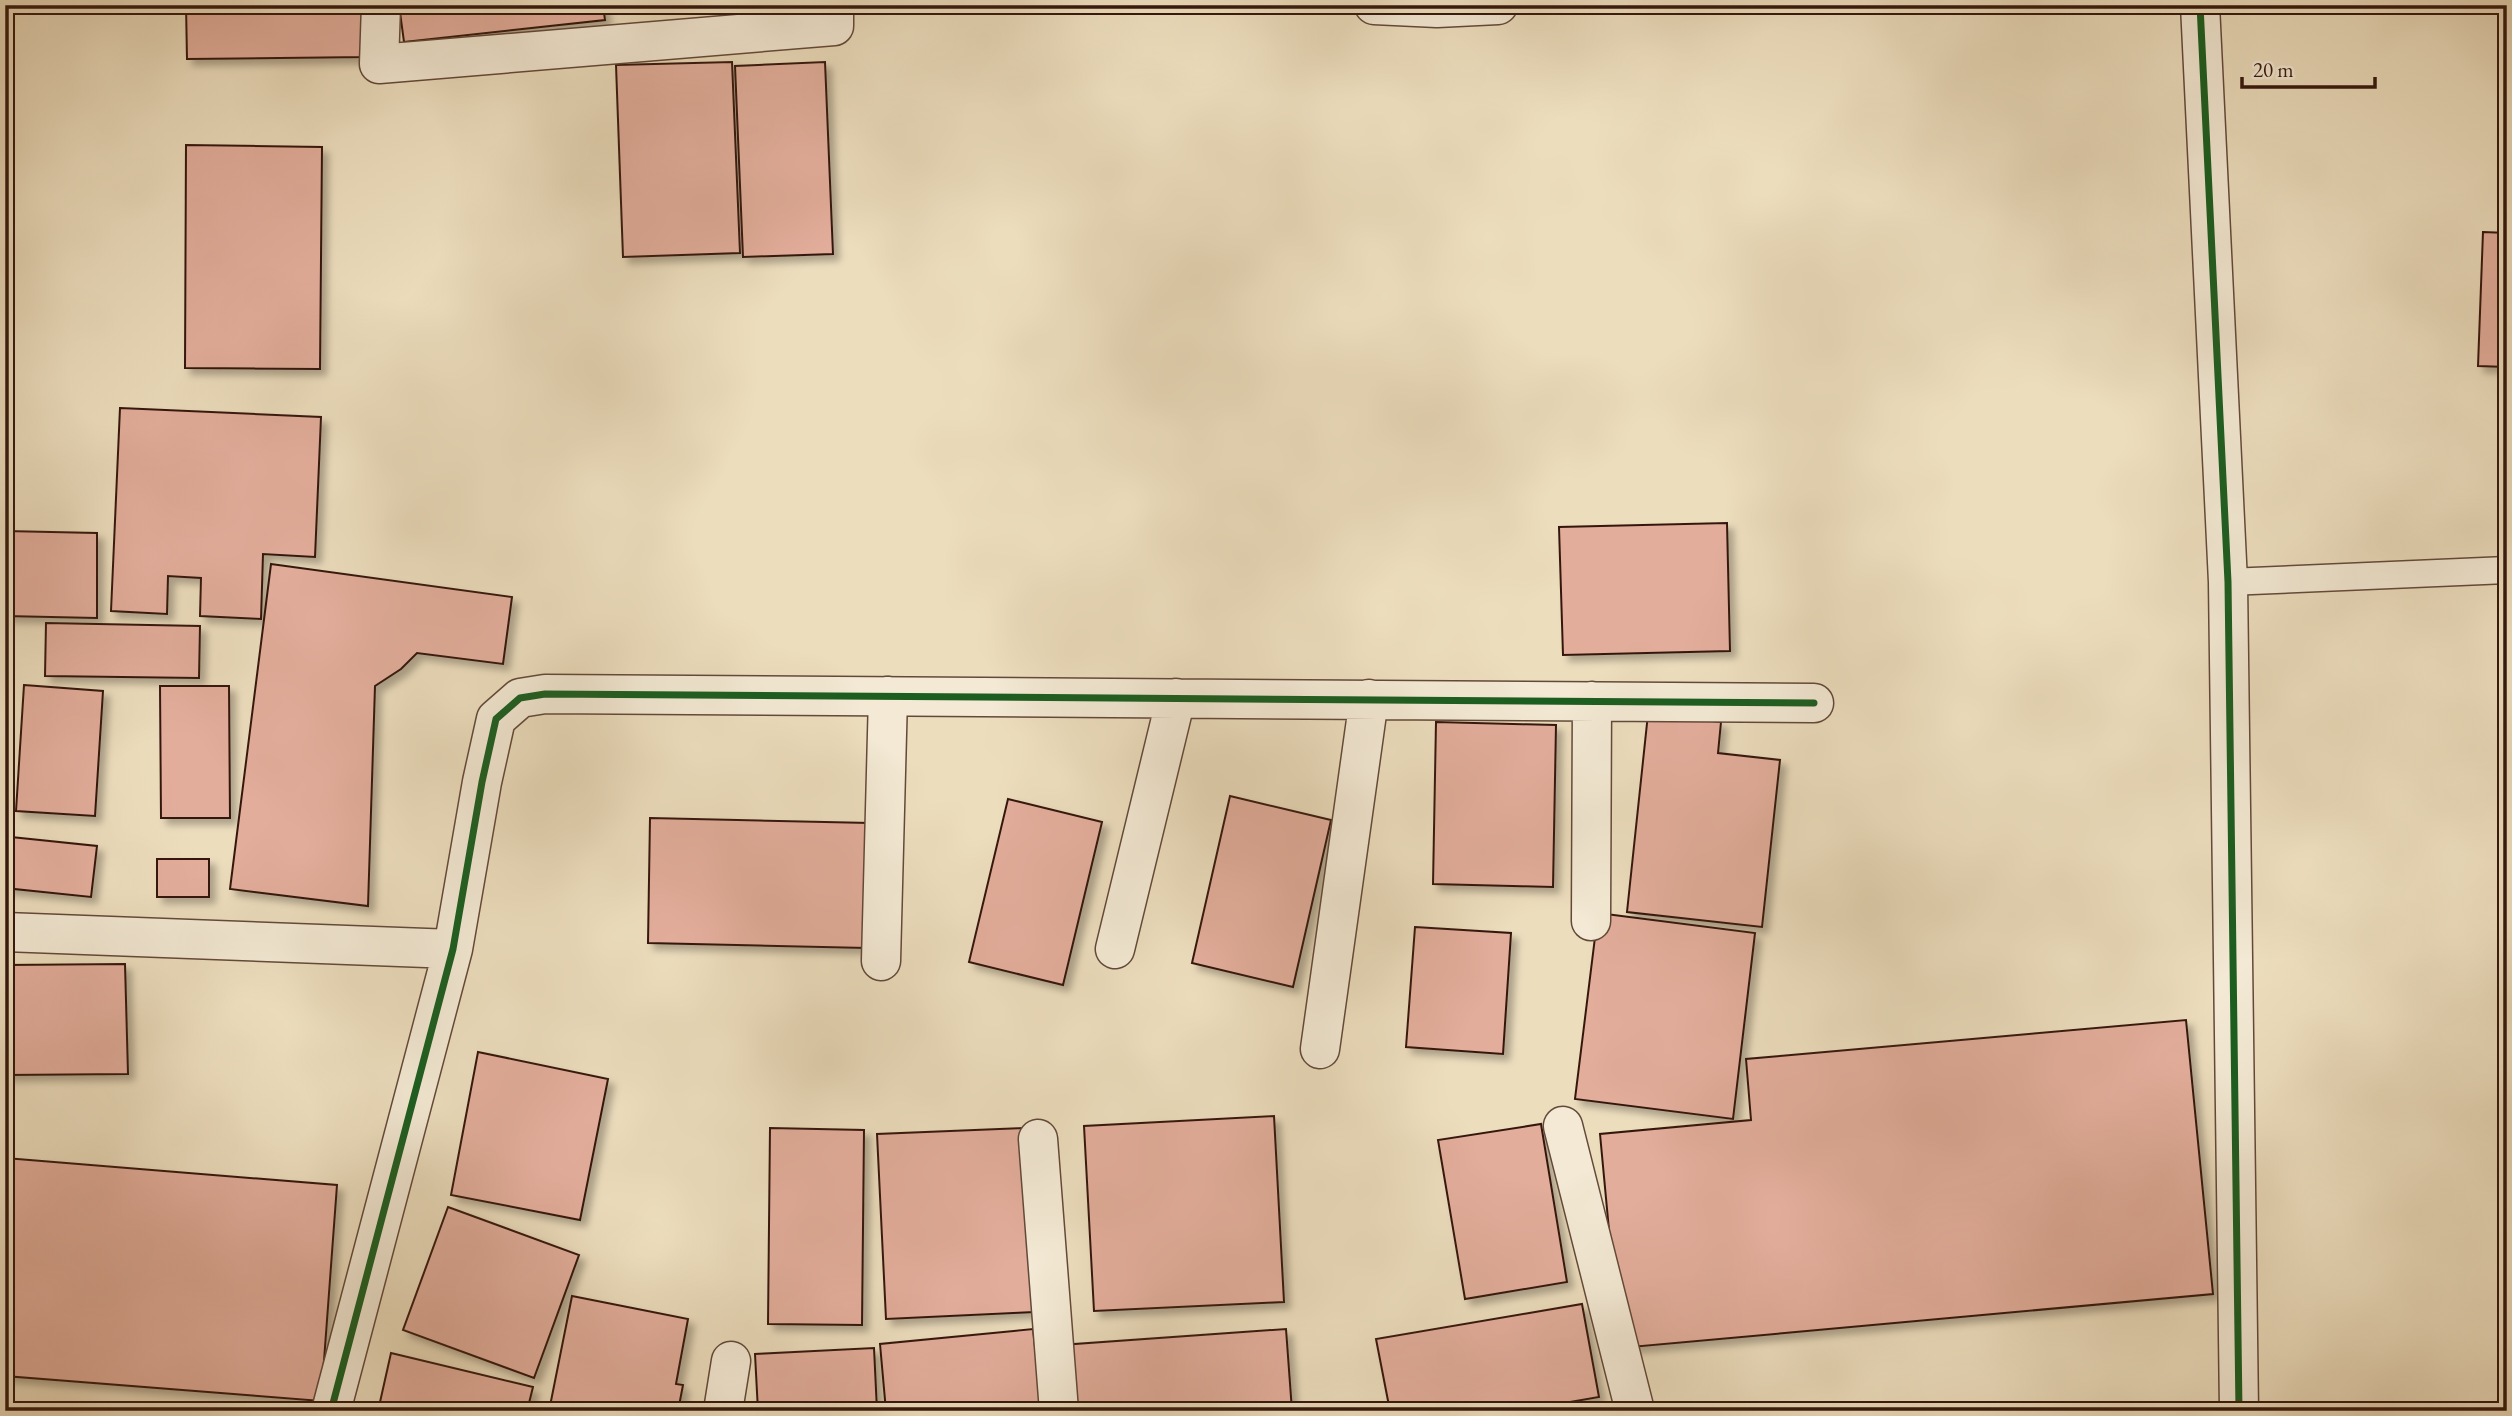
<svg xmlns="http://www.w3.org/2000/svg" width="2512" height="1416" font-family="'EB Garamond',serif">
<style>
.building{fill:#e2ad9b;stroke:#35180d;stroke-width:2;filter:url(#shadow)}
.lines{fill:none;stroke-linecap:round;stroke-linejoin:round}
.lane-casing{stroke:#634939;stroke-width:29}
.street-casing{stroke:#634939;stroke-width:41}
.lane{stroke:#f3e9d4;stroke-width:26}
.street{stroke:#f3e9d4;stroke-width:38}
.cycleway-casing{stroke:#f3e9d4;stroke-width:11}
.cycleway{stroke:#1b5e20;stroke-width:7}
</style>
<defs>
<filter id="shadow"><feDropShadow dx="6" dy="6" stdDeviation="3.5" flood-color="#0004"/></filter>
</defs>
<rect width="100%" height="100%" fill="#ecddbd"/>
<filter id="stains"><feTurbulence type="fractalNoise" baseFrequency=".00286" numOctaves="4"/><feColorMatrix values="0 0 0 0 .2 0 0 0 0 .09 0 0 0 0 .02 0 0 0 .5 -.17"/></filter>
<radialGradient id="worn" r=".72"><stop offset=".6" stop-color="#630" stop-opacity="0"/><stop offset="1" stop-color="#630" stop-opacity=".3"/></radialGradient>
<path class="building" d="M 186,5 L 365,5 L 366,57 L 187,59 Z
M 399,5 L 603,5 L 605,20 L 404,42 Z
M 732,62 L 740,253 L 623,257 L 616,65 Z
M 825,62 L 833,254 L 743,257 L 735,66 Z
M 186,145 L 322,147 L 320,369 L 185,368 Z
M 2483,232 L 2507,233 L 2507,367 L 2478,366 Z
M 120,408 L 321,417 L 315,557 L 263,554 L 261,619 L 200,616 L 201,578 L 168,576 L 167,614 L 111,611 Z
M 1727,523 L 1730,651 L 1563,655 L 1559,527 Z
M 5,531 L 97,533 L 97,618 L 5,616 Z
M 271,564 L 512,597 L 503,664 L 417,653 L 401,669 L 375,686 L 368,906 L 230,889 Z
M 46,623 L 200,626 L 199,678 L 45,676 Z
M 24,685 L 103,691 L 95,816 L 16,811 Z
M 160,686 L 229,686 L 230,818 L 161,818 Z
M 1648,714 L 1721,722 L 1718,753 L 1780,760 L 1762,927 L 1627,912 Z
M 1436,722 L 1556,725 L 1553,887 L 1433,884 Z
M 1230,796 L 1331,820 L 1293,987 L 1192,963 Z
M 1008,799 L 1102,822 L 1063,985 L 969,962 Z
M 650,818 L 870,823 L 867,948 L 648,943 Z
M 11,837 L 97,846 L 91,897 L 5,888 Z
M 157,859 L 209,859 L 209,897 L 157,897 Z
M 1598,913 L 1755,933 L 1733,1119 L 1575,1099 Z
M 1415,927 L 1511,933 L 1503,1054 L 1406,1047 Z
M 125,964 L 128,1074 L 5,1075 L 5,965 Z
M 2186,1020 L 2213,1294 L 1620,1348 L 1600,1134 L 1751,1120 L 1746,1059 Z
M 478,1052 L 608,1079 L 580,1220 L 451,1195 Z
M 1274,1116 L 1284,1302 L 1094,1311 L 1084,1126 Z
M 1541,1124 L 1567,1282 L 1465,1299 L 1438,1140 Z
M 770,1128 L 864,1130 L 862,1325 L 768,1324 Z
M 1024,1128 L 1034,1312 L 886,1319 L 877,1134 Z
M 5,1158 L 337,1185 L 321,1401 L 5,1376 Z
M 448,1207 L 579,1255 L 534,1378 L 403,1330 Z
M 572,1296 L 688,1319 L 676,1384 L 683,1385 L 678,1411 L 549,1411 Z
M 1582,1304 L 1599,1397 L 1518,1411 L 1390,1411 L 1376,1339 Z
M 1033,1329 L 1042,1411 L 886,1411 L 880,1344 Z
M 1286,1329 L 1292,1411 L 1066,1411 L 1061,1345 Z
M 874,1348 L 877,1411 L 758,1411 L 755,1354 Z
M 391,1353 L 533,1387 L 527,1411 L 378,1411 Z
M 69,1404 L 118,1411 L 68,1411 Z"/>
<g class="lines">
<g class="lane-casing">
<path id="lane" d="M 2228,582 L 2507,570"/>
</g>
<g class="street-casing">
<path id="street" d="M 381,5 L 379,64 L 834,26 L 834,5
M 1374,5 L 1437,8 L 1498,5
M 2200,5 L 2228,582 L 2239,1411
M 1591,921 L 1592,701
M 5,932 L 453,949
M 1115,949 L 1176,698
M 881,961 L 888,696
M 1320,1049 L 1369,699
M 1563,1126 L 1635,1411
M 1038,1139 L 1059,1411
M 331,1411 L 453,949 L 482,782 L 496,719 L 520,698 L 545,694 L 1814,703
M 723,1411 L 731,1361"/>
</g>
<use href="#lane" class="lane"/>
<use href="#street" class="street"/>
<g class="cycleway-casing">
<path id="cycleway" d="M 2200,5 L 2228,582 L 2239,1411
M 331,1411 L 453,949 L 482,782 L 496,719 L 520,698 L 545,694 L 1814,703"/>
</g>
<use href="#cycleway" class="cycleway"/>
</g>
<rect width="2512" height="1416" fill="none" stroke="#ecddbd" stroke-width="28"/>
<rect x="7" y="7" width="2498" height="1402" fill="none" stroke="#35180d" stroke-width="3.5"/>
<rect x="14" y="14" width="2484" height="1388" fill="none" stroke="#35180d" stroke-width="2"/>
<path d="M2242 77v10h133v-10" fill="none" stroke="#35180d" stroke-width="3.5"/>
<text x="2253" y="77" font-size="21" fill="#35180d" stroke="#f3e9d4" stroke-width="5" paint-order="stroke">20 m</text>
<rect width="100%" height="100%" filter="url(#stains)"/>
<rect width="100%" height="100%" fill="url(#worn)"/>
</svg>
